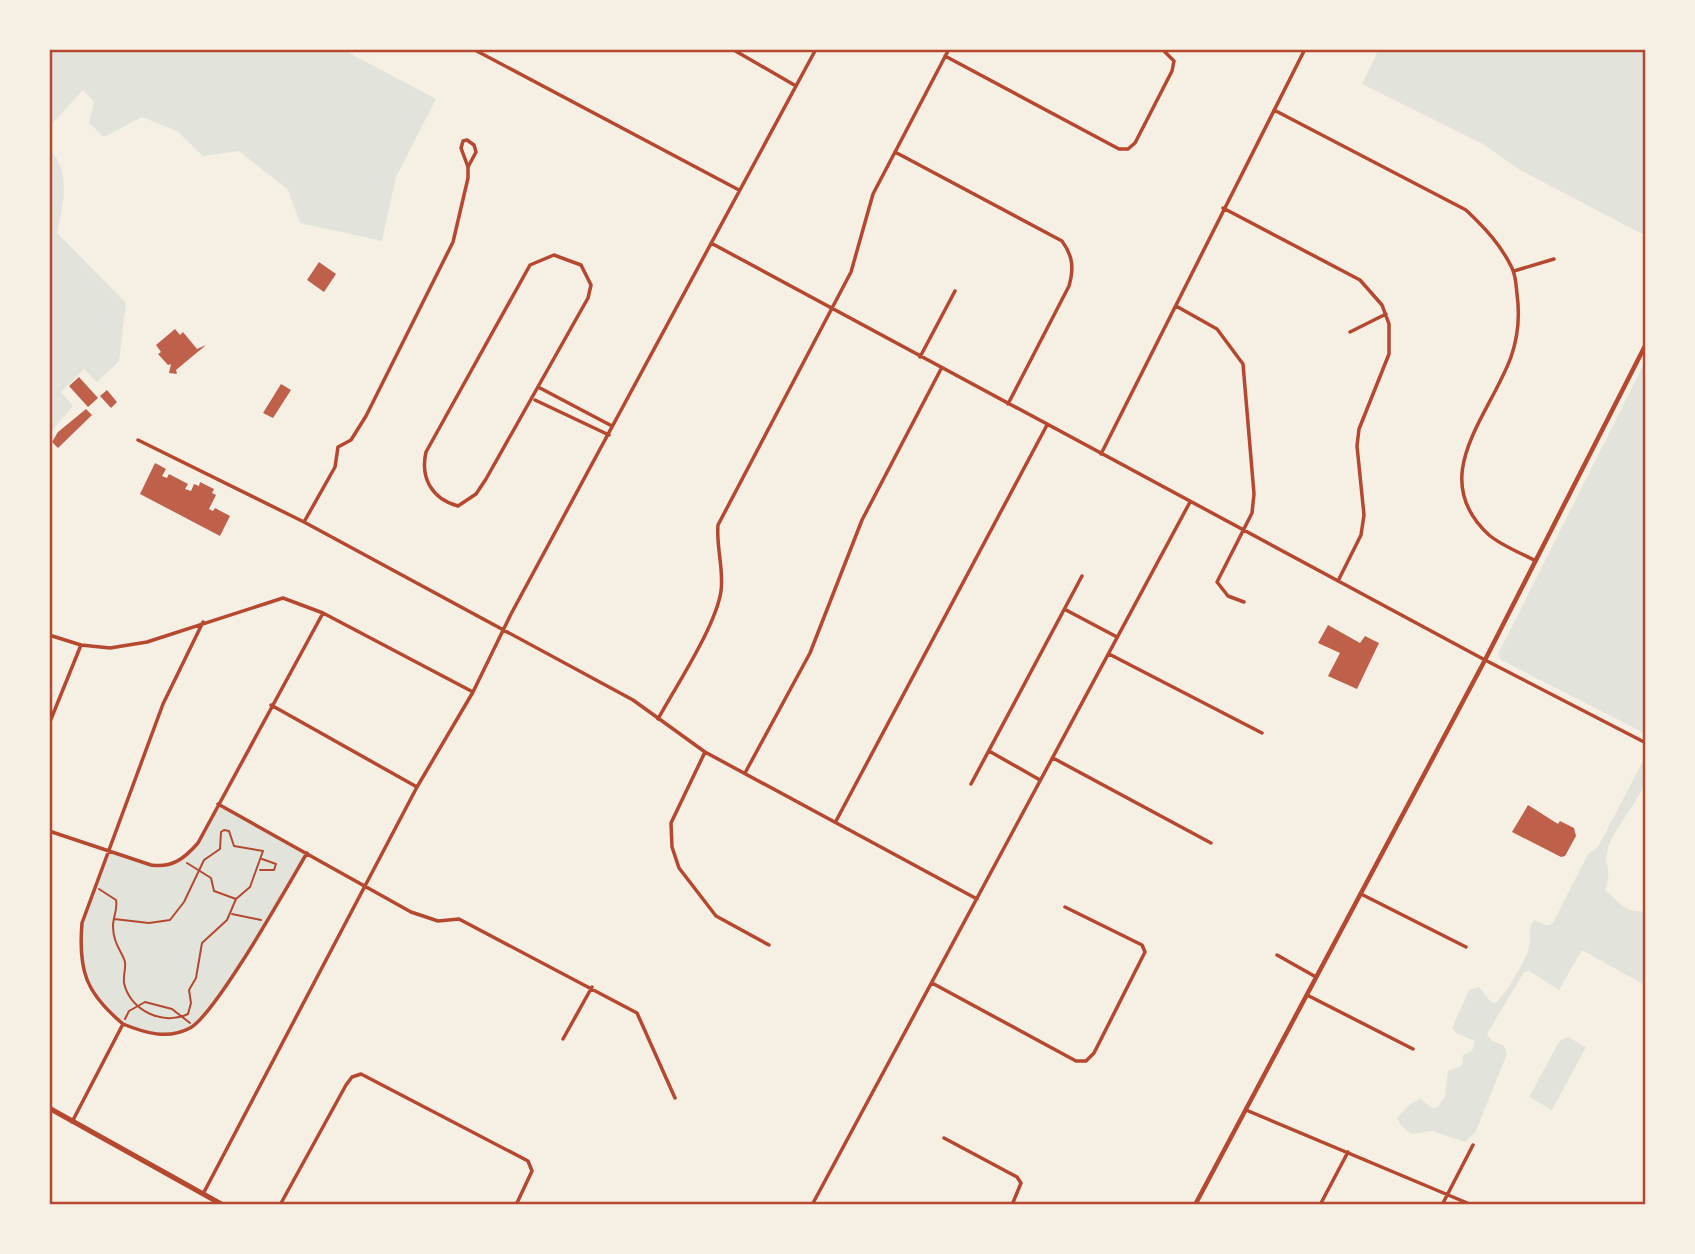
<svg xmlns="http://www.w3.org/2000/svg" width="1695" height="1254" font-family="'Roboto Condensed',sans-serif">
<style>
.green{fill:#e2e4dc}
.building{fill:#bf614a}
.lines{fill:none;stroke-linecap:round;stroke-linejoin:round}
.path{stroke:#b5482f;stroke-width:2}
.minor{stroke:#b5482f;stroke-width:3.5}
.tertiary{stroke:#b5482f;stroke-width:4.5}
.secondary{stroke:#b5482f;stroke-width:5}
.neatline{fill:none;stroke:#b5482f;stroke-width:2.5}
</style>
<rect width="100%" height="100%" fill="#f6efe4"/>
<path class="green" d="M 49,49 L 342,49 L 436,99 L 396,177 L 382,241 L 300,223 L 288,190 L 239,151 L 203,156 L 177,131 L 142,117 L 104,137 L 89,123 L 94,102 L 83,90 L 49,127 Z
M 1379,49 L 1646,49 L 1646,236 L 1520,170 L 1483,144 L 1362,84 Z
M 49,149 C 72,172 63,204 57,233 L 126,303 L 119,361 L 97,382 L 84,369 L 61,392 L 73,406 L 49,434 Z
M 1646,360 L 1646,734 L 1501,660 L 1498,654 Z
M 1644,759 C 1658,788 1611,825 1607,853 C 1604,867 1613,870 1605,890 C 1619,902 1626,914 1646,911 L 1646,986 L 1582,950 L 1559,990 L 1529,971 L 1524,972 L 1487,1034 L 1491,1040 L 1504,1046 L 1507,1054 L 1475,1133 L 1465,1142 L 1432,1131 L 1412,1134 L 1401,1126 L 1397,1118 L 1409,1105 L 1421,1099 L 1432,1108 L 1438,1107 L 1445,1096 L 1448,1071 L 1462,1066 L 1463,1055 L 1472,1051 L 1475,1041 L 1456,1033 L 1452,1028 L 1469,990 L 1479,987 L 1491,1002 L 1496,1003 C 1506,993 1526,961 1529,947 C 1532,936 1526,931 1534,920 L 1547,926 L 1553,923 L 1588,854 L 1598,847 Z
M 218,804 L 307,853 C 286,888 264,922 243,957 C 229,979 214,1008 193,1026 C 186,1032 172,1034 163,1034 C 120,1033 84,998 80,954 C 76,920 97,883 108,853 C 125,857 145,865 162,866 C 193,868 207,826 218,804 Z
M 1568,1037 L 1586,1047 L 1552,1110 L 1529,1097 L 1560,1040 Z"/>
<path class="building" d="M 319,262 L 336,274 L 324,292 L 307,280 Z
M 175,329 L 180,335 L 183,332 L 197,349 L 206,345 L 176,370 L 177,374 L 169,373 L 171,364 L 168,365 L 158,354 L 161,352 L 156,345 Z
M 79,377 L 98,398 L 88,407 L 69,386 Z
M 281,384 L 291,390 L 273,418 L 263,413 Z
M 107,390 L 117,402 L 111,408 L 100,396 Z
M 86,409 L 92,415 L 58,448 L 52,442 L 58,432 Z
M 155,463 L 166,469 L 162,476 L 167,478 L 169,474 L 188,484 L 185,489 L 191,491 L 194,484 L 199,486 L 200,482 L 214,489 L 212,493 L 216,495 L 209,509 L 213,511 L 215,508 L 230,516 L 220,536 L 140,494 Z
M 1328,625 L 1360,643 L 1365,636 L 1379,643 L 1357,689 L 1328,676 L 1340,653 L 1318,643 Z
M 1528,805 L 1558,824 L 1560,821 L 1574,828 L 1576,836 L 1565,856 L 1561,857 L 1512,832 Z"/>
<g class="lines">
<path class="path" d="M 187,863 L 211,878 L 214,891 L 236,899
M 260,870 L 274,870 L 276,864 L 262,859
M 99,889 L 116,900 C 118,909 113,917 113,926 C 113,944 122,951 125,962 C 126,968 123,976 124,983 C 130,1011 164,1026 188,1014 L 191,1003 L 189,990 L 196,978 L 202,943 L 227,920 L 236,899 L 250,887 L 263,851 L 234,846 L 229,831 L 224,830 L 221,832 L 220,849 L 204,860 L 184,902 L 170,920 L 149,923 L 114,919
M 232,914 L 261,920
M 125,1019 L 129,1011 L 145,1002 L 172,1009 L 190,1023"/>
<path class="minor" d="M 473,49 L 739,190
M 732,49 L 796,86
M 945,56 L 1119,149 L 1128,149 L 1135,143 L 1172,71 L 1174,61 L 1162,49
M 1274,110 L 1466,210 C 1485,228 1501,245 1512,268 C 1516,276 1516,286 1517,294 C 1520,316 1518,337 1511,357 C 1489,417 1426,477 1489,535 C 1502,546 1521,553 1536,561
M 895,152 L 1062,241 C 1073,256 1074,268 1069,286 L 1008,404
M 1223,208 L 1360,280 L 1382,305 L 1389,324 L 1389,354 L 1359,429 L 1357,446 L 1364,515 L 1361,535 L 1339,579
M 711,243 L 1485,660 L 1646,743
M 554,255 L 581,265 L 591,285 L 588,298 L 486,479 L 476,494 L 458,506 C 432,499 420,478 426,452 L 530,265 Z
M 1514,271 L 1554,259
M 1176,306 L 1217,329 L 1243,364 L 1254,494 L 1252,513 L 1217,582 L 1228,596 L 1244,602
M 1350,332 L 1386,314
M 920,357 L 955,291
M 540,388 L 612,426
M 535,400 L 609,435
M 138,440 L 304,522 L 633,700 L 705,752 L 977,899
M 1101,454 L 1305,49
M 304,522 L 335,467 L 338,447 L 351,440 L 366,416 L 453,242 L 468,178 L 468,167 L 461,148 L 463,141 L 467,140 L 474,145 L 476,152 L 468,167
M 1066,610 L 1117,637
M 49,635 L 81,645 L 110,648 L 147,642 L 283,598 L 323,613 L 473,692
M 1109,654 L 1262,733
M 271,705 L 417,787
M 658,719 C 676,686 716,626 721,591 C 724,569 716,547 718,525 L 851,272 L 873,194 L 949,49
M 49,724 L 81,645
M 989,751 L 1040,780
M 705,752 L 671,823 L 672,847 L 679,868 L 716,916 L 769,945
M 1053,758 L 1211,843
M 745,773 L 810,653 L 862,520 L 941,369
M 971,784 L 1082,576
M 218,804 L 411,912 L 438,921 L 459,919 L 637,1013 L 675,1098
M 836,821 L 1047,425
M 49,831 L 151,865 C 172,868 184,859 198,843 L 323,613
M 1361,894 L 1466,947
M 1277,955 L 1316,977
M 932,983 L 1076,1061 L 1086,1061 L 1094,1053 L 1145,952 L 1142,945 L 1065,907
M 1307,995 L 1413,1049
M 123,1024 C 145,1033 168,1040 190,1028 C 216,1014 288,885 307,853
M 563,1039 L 592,987
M 1246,1110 L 1472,1205
M 72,1122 L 123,1024 C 86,993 78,971 82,923 L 163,704 L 203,622
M 944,1138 L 1017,1177 L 1021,1183 L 1012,1205
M 203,1194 L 417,787 L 473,692 L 511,614 L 816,49
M 280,1205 L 346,1085 L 352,1077 L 361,1074 L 528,1161 L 532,1171 L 516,1205
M 812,1205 L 1190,502
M 1320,1205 L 1348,1152
M 1442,1205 L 1473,1145"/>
<path class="tertiary" d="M 1195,1205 L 1485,660 L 1646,344"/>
<path class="secondary" d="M 49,1108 L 223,1205"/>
</g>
<rect width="1695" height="1254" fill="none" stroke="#f6efe4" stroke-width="102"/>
<rect x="51" y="51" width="1593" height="1152" class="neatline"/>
</svg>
